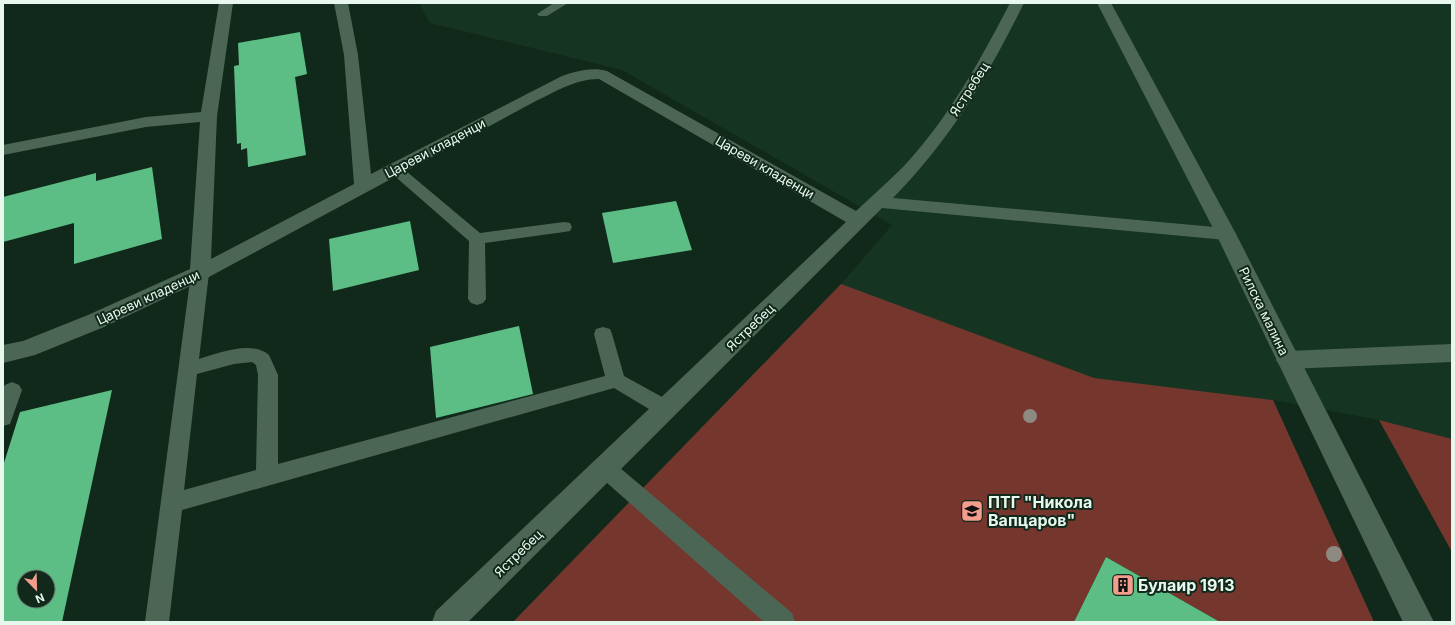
<svg xmlns="http://www.w3.org/2000/svg" width="1455" height="625" font-family="Inter,sans-serif">
<style>
.built{fill:#153522}
.green{fill:#75372d}
.building{fill:#5cbe84;fill-rule:evenodd}
.lines{fill:none;stroke-linecap:round;stroke-linejoin:round}
.service{fill:#4c6655;fill-rule:evenodd}
.minor{fill:#4c6655;fill-rule:evenodd}
.tertiary{fill:#4c6655;fill-rule:evenodd}
.tree{fill:#8e8a81}
.labels{text-anchor:middle;stroke-width:4;stroke-linejoin:round;paint-order:stroke}
.street-label{font-size:13px;fill:#e9f8ee;stroke:#11291b}
.near-poi-label{font-size:16px;font-weight:bold;fill:#e9f8ee;stroke:#11291b;text-anchor:start}
</style>
<rect width="100%" height="100%" fill="#11291b"/>
<path class="built" d="M 419,3 L 1452,3 L 1452,439 L 1379,420 L 1273,400 L 1374,622 L 513,622 L 841,284 L 892,225 L 622,70 L 430,23 Z"/>
<path class="green" d="M 841,284 L 1094,378 L 1273,400 L 1374,622 L 1220,622 L 1106,557 L 1074,622 L 513,622 Z
M 1379,420 L 1452,439 L 1452,552 Z"/>
<path class="building" d="M 300,32 L 307,74 L 295,77 L 306,155 L 248,167 L 247,148 L 241,150 L 241,143 L 237,144 L 234,66 L 239,65 L 238,43 Z
M 152,167 L 162,239 L 74,264 L 74,223 L 3,242 L 3,197 L 96,173 L 96,181 Z
M 676,201 L 692,250 L 613,263 L 602,213 Z
M 410,221 L 419,270 L 333,291 L 329,239 Z
M 519,326 L 533,394 L 436,418 L 430,347 Z
M 112,390 L 62,622 L 3,622 L 3,466 L 20,412 ZM 24,577 L 48,577 L 48,601 L 24,601 Z
M 1106,557 L 1220,622 L 1074,622 Z"/>
<g class="lines">
<path class="service" d="M 554,3 L 568,3 L 547,16 L 539,16 L 537,14 Z
M 395,165 L 400,166 L 480,233 L 564,222 L 570,223 L 572,227 L 570,231 L 564,232 L 485,243 L 486,299 L 483,303 L 477,305 L 471,303 L 468,299 L 469,241 L 390,172 L 388,169 L 390,166 Z
M 200,267 L 206,269 L 209,273 L 199,359 C 219,353 251,340 269,355 L 278,375 L 278,464 L 605,376 L 594,334 L 596,329 L 603,327 L 610,329 L 612,334 L 624,376 L 673,403 L 676,409 L 673,415 L 666,417 L 659,415 L 614,388 L 182,510 L 169,622 L 145,622 L 191,273 L 194,269 ZM 252,362 L 256,365 L 258,375 L 256,470 L 184,490 L 197,374 L 234,364 Z
M 12,382 L 19,385 L 22,390 L 10,424 L 3,426 L 3,388 L 5,385 Z
M 605,459 L 613,462 L 792,613 L 795,622 L 764,622 L 597,474 L 594,468 L 597,462 Z"/>
<path class="minor" d="M 219,3 L 233,3 L 217,116 L 211,259 L 354,184 L 344,55 L 334,3 L 348,3 L 358,55 L 371,174 L 562,76 C 577,71 592,67 607,71 L 856,211 C 872,196 888,182 903,167 C 948,119 980,61 1010,3 L 1024,3 C 987,77 951,139 893,198 L 1226,228 L 1233,230 L 1236,234 L 1233,238 L 1226,240 L 882,208 L 468,622 L 432,622 L 436,611 L 846,222 L 599,79 C 575,79 555,92 534,102 L 207,278 L 104,327 L 35,355 L 3,363 L 3,345 L 23,341 L 88,315 L 190,269 L 200,122 L 146,127 L 3,155 L 3,145 L 146,117 L 201,112 Z
M 1452,344 L 1452,362 L 1288,369 L 1280,366 L 1276,360 L 1280,354 L 1288,351 Z"/>
<path class="tertiary" d="M 1097,3 L 1111,3 L 1236,234 L 1434,622 L 1403,622 L 1216,234 Z"/>
</g>
<g class="tree">
<circle cx="1030" cy="416" r="7"/>
<circle cx="1334" cy="554" r="8"/>
</g>
<defs>
<g id="school-square" transform="scale(1.15)"><rect x="-9" y="-9" width="18" height="18" rx="4" fill="#f49d8d" stroke="#11291b"/><path d="M0-5L7-2L0 1L-7-2ZM-4 1L0 2.5L4 1V4Q0 6-4 4Z" fill="#111"/></g>
<g id="building-square" transform="scale(1.15)"><rect x="-9" y="-9" width="18" height="18" rx="4" fill="#f49d8d" stroke="#11291b"/><path d="M-4-6H4V6H1V3H-1V6H-4ZM-2.5-4.3h1.7v1.8h-1.7ZM.8-4.3h1.7v1.8H.8ZM-2.5-1h1.7V.8h-1.7ZM.8-1h1.7V.8H.8Z" fill="#111"/></g>
</defs>
<g fill-rule="evenodd">
<use href="#school-square" x="972" y="511"/>
<use href="#building-square" x="1123" y="585"/>
</g>
<g class="labels">
<g class="street-label">
<text transform="translate(969 89) rotate(-57)" y="5">Ястребец</text>
<text transform="translate(435 148) rotate(-28)" y="5">Цареви кладенци</text>
<text transform="translate(765 167) rotate(30)" y="5">Цареви кладенци</text>
<text transform="translate(148 297) rotate(-25)" y="5">Цареви кладенци</text>
<text transform="translate(1264 311) rotate(64)" y="5">Рилска малина</text>
<text transform="translate(750 327) rotate(-44)" y="5">Ястребец</text>
<text transform="translate(518 553) rotate(-44)" y="5">Ястребец</text>
</g>
<g class="near-poi-label">
<text x="988" y="508">ПТГ "Никола<tspan x="988" dy="18">Вапцаров"</tspan></text>
<text x="1138" y="591">Булаир 1913</text>
</g>
</g>
<rect width="1455" height="625" fill="none" stroke="#e9f8ee" stroke-width="8"/>
<g transform="translate(36 589) rotate(157)"><circle r="19" fill="#11291b" stroke="#677c6f"/>
<path d="M0-3L7 15L0 10L-7 15Z" fill="#f49d8d"/>
<text y="-6" font-size="11" font-weight="bold" text-anchor="middle" fill="#e9f8ee">N</text>
</g>
</svg>
